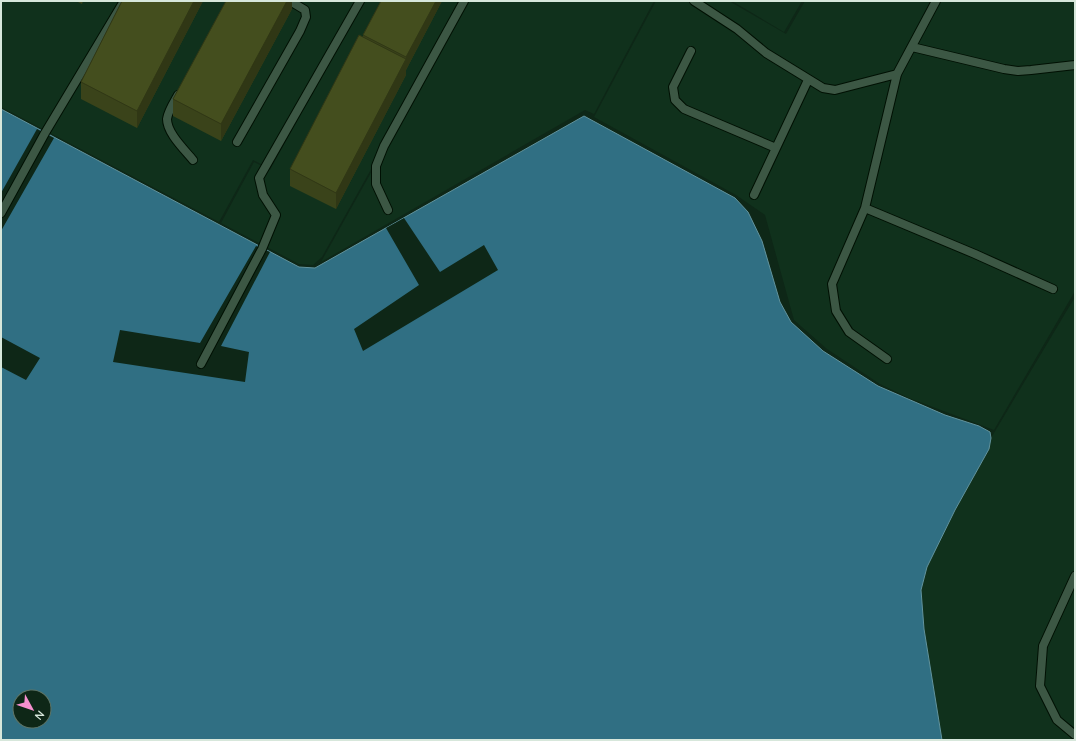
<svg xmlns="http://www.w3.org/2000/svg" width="1076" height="741" font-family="Quicksand,sans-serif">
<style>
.built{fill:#10311c}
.water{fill:#306f83;stroke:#62939d;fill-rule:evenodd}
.pier{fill:#0e2717}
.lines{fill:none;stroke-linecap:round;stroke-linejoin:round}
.lane-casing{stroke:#001003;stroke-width:10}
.lane{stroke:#3c5744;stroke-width:8}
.wall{fill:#3a431a}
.shaded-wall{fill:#303715}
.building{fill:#444e1e;stroke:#303715}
</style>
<rect width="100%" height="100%" fill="#0e2717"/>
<path class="built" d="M 1,1 L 362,1 L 269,168 L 253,160 L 219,222 L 1,107 Z
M 363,1 L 465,1 L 322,257 L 313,265 L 299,264 L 221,223 L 254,162 L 270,170 Z
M 467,1 L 654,1 L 594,114 L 585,110 L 321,262 Z
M 656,1 L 729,1 L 786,34 L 805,1 L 1075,1 L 1075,291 L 994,430 L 909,398 L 880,384 L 827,349 L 794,320 L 765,215 L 736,195 L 594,117 Z
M 732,1 L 802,1 L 784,32 Z
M 1075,297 L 1075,740 L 942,740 L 924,629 L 921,590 L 927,567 L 955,510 L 989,449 L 991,438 Z"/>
<path class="water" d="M 1,109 L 299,267 L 315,268 L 584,116 L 735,198 L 748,212 L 762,241 L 780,302 L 791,322 L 823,351 L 878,386 L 945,415 L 979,426 L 990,432 L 991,438 L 989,449 L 955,510 L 927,567 L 921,590 L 924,629 L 942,740 L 1,740 ZM 20,697 L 44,697 L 44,721 L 20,721 Z"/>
<path class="pier" d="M 37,129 L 54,138 L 1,231 L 1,193 Z
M 404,218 L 440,272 L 484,245 L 498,270 L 363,351 L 354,329 L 419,285 L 386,228 Z
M 256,246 L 270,252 L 221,346 L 249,352 L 245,382 L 113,362 L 120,330 L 200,343 Z
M 1,337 L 40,358 L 26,380 L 1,367 Z"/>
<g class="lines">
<g class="lane-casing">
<path id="lane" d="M 694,1 L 737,29 L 766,53 L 823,88 L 835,90 L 897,74
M 936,1 L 897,74 L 865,208 L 975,254 L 1053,289
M 912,47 L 1004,69 L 1018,71 L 1031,70 L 1075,65
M 691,51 L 673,87 L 675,100 L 684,109 L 776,148
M 178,95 C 174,102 168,111 167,119 C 167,133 184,149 193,160
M 237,142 L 300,31 L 306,17 L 305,10 L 290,1
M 754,195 L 808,80
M 865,208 L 832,284 L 836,311 L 849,332 L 887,359
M 388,210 L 376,184 L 376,166 L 384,146 L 464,1
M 1,213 L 45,133 L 124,1
M 201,364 L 262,249 L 276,215 L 263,195 L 259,178 L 360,1
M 1075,576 L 1043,646 L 1040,686 L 1057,720 L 1075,735"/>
</g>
<use href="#lane" class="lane"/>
</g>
<path class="wall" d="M 76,1 L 83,1 L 82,4 Z
M 122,1 L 203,1 L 137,128 L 81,99 L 81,82 Z
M 292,1 L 292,9 L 221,141 L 173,116 L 173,99 Z
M 381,1 L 442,1 L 406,70 L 406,75 L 336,209 L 290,186 L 290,169 L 363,37 L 363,35 Z"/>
<path class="shaded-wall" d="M 194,1 L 203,1 L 137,128 L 137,111 Z
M 287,1 L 292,1 L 292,9 L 221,141 L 221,124 Z
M 436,1 L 442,1 L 406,70 L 406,57 Z
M 406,59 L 406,75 L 336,209 L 336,193 Z"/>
<path class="building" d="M 122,1 L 194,1 L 137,111 L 81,82 Z
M 226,1 L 287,1 L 221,124 L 173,99 Z
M 381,1 L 436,1 L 406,57 L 363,35 Z
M 359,35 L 406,59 L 336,193 L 290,169 Z"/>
<rect width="1076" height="741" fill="none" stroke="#d7e7db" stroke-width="4"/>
<g transform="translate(32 709) rotate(130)"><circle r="19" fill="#0e2717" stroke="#5e7465"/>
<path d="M0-3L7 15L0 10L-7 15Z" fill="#f690cf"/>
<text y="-6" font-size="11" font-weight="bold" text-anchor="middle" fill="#d7e7db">N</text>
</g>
</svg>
